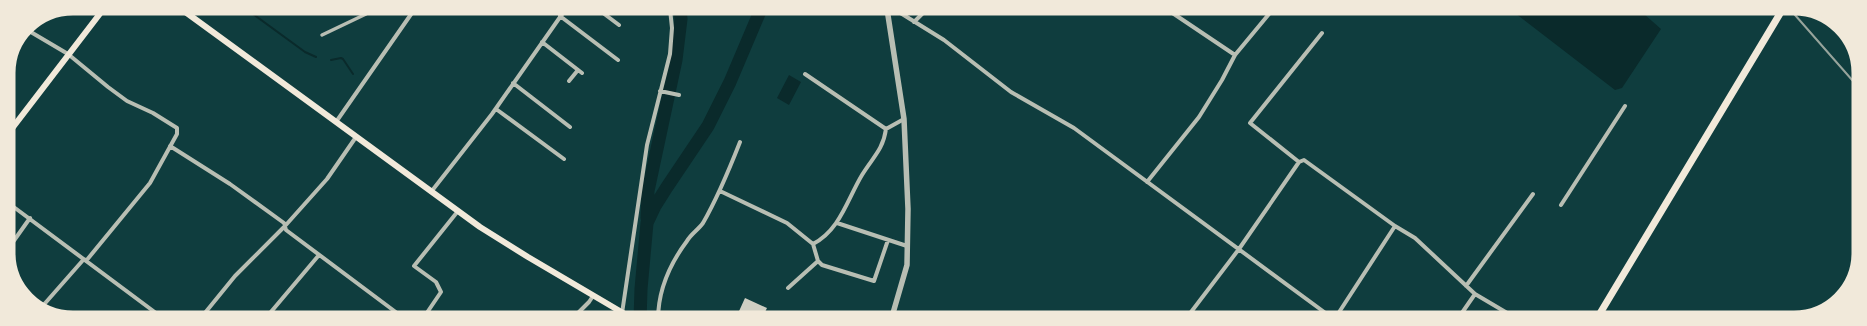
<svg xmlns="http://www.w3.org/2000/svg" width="1867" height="326" font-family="'DM Sans',sans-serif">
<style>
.water{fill:#0a2a2b}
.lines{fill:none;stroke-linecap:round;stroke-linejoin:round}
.stream{stroke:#0a2a2b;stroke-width:2}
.river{stroke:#0a2a2b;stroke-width:13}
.building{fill:#cfcfc3}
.pedestrian{stroke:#b8beb3;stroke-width:3.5}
.minor{stroke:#b8beb3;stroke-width:4}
.tertiary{stroke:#b8beb3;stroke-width:5.5}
.secondary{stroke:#f1e9da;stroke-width:6}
.primary{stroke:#f1e9da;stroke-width:7}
.rail{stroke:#97a49c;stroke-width:2}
.rim{fill:none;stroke:#f1e9da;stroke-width:5}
</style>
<rect width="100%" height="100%" fill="#0f3d3e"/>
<path class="water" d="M 1507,7 L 1636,7 L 1661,29 L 1622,88 L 1615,90 Z
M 789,75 L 801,82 L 789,105 L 777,98 Z"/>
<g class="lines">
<path class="stream" d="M 253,14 L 305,52 L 316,57
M 331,60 L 341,58 L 343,59 L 353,74"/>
<path class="river" d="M 647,218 L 648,191 L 676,60 L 681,19 L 680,9
M 640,320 L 641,289 L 647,223 L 655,206 L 667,187 L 708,126 L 730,82 L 761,9"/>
</g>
<path class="building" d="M 745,298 L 767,308 L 761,320 L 735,320 Z"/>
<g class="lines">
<path class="pedestrian" d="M 322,35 L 366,14 L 369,10"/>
<path class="minor" d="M 1165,8 L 1235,55
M 894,9 L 944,40 L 1011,92 L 1074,128 L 1335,320
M 599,10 L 619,25
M 560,16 L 618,60
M 914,22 L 927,9
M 24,28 L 68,54 L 108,87 L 127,101 L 153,113 L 177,128 L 177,134 L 150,183 L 86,261
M 542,42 L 582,73
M 805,74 L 886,129 L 904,119
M 569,81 L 578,70
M 513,83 L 570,127
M 660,91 L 679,95
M 496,109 L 564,159
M 336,122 L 414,10
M 170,146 L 230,184 L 284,223 L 286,230 L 397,313 L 410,320
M 1299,162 L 1250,123 L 1322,33
M 1147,182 L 1199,117 L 1222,80 L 1235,55 L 1274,8
M 720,191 L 787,223 L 813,244 C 840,230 847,200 862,175 C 873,157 883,150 886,129
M 431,192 L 492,114 L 565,10
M 7,202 L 164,319
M 1561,205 L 1625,106
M 837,223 L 907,246
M 813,244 L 818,261 L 822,265 L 874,281 L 888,240
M 8,249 L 30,218
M 1466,286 L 1533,194
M 788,288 L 818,261
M 40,309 L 84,259
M 200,319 L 235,276 L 285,226 L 327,179 L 356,137
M 265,319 L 319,255
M 393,320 L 397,313
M 422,320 L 441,292 L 436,282 L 414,266 L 458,211
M 571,320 L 589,302 L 593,296
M 621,320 L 647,145 L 670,54 L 672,28 L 670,9
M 658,320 C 658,290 669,265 687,241 C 691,234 698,230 703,223 C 718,197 729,170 740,142
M 1185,320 L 1239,249 L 1299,162 L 1304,160 L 1395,226 L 1415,238 L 1475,294 L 1519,320
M 1334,320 L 1395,226
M 1457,320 L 1475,294"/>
<path class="tertiary" d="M 887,9 L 904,119 L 908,209 L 907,265 L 891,320"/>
<path class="secondary" d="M 184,11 L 480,227 L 528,257 L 635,320
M 7,135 L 102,11"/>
<path class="primary" d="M 1596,320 L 1784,7"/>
<path class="rail" d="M 1788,7 L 1860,89"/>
</g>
<path d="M0 0H1867V326H0ZM73 13H1794A60 60 0 0 1 1854 73V253A60 60 0 0 1 1794 313H73A60 60 0 0 1 13 253V73A60 60 0 0 1 73 13Z" fill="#f1e9da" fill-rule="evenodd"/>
<path class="rim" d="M73 13H1794A60 60 0 0 1 1854 73V253A60 60 0 0 1 1794 313H73A60 60 0 0 1 13 253V73A60 60 0 0 1 73 13Z"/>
</svg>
